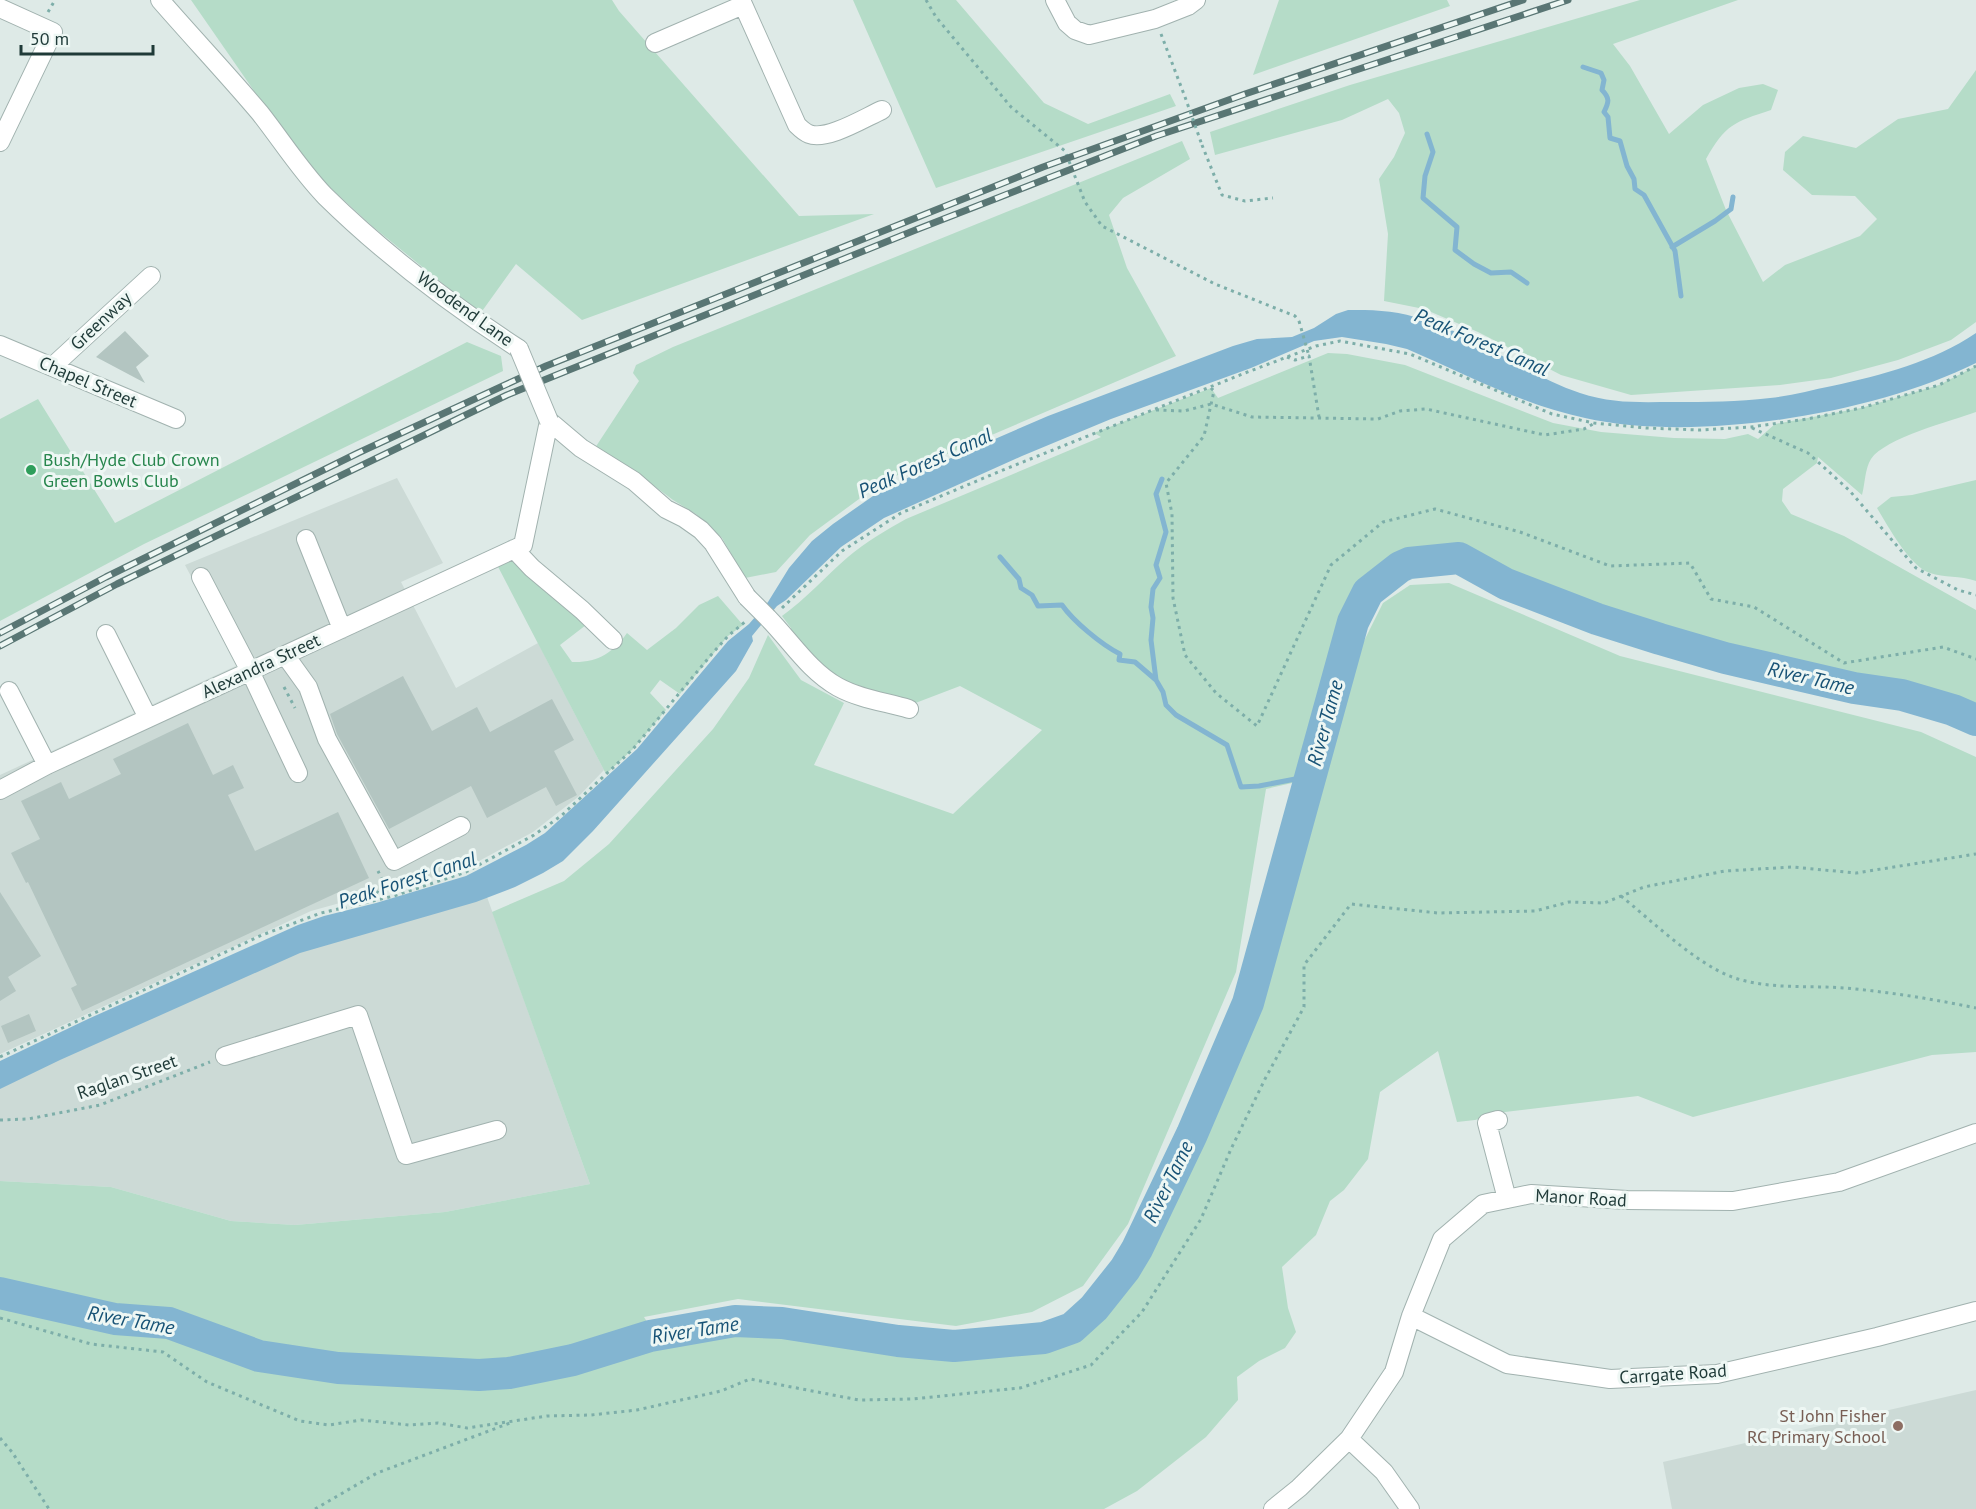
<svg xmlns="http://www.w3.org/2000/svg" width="1976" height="1509" font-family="'PT Sans',sans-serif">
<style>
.built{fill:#ccdad6}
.green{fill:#b5dcc8}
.water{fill:#83b5d1}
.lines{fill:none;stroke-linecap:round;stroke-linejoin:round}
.stream{stroke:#83b5d1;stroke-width:5}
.river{stroke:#83b5d1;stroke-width:32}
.building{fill:#b3c5c1}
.minor-casing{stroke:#a1b2af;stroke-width:20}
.path{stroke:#7daea9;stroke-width:3;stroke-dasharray:3 4.5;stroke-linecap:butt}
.minor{stroke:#fff;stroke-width:18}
.rail-casing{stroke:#597674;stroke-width:7}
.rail{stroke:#eef7f4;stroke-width:4.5;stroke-dasharray:14;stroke-linecap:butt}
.minor-bridge-casing{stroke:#a1b2af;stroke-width:20;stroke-linecap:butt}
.path-bridge{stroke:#7daea9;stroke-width:3;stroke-dasharray:3 4.5;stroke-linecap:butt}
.minor-bridge{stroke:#fff;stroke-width:18}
.leisure-dot{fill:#2e9e5b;stroke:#eef7f4;stroke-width:2}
.education-dot{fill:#8d6e63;stroke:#eef7f4;stroke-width:2}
.labels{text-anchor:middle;stroke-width:6;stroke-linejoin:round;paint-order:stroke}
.street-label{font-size:18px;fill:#1f3a38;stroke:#eef7f4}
.leisure-label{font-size:18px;fill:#27864d;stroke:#eef7f4;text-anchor:start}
.education-label{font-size:18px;fill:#785e54;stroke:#eef7f4;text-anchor:end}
.water-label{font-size:20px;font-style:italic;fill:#185376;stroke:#eef7f4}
</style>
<rect width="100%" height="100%" fill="#deeae7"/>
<path class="built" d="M 397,478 L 443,563 L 401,582 L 456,688 L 538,643 L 604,770 L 578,797 L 533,832 L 466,868 L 311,911 L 0,1054 L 0,775 L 238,665 L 185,565 Z
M 482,883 L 590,1184 L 445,1212 L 295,1225 L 231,1221 L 111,1187 L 0,1181 L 0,1076 L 127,1014 Z
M 1976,1390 L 1976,1509 L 1672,1509 L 1663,1462 Z"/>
<path class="green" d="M 191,0 L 612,0 L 619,11 L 799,216 L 874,214 L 582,320 L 516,264 L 480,314 L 372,226 L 323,181 L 288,140 Z
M 853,0 L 956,0 L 1044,103 L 1088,124 L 1170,94 L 1176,106 L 936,188 Z
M 1279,0 L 1447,0 L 1450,6 L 1253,75 Z
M 1640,0 L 1738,0 L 1613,44 L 1630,66 L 1669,134 L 1703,105 L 1739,88 L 1763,84 L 1778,90 L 1771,110 C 1734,122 1725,125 1706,159 L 1726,210 L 1763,282 L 1785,265 L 1860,236 L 1877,219 L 1855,196 L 1812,195 L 1783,170 L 1785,152 L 1803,136 L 1856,148 L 1898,119 L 1948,109 L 1976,70 L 1976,322 L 1951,340 L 1898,360 L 1831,378 L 1780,385 L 1631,395 L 1561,375 L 1478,332 L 1424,309 L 1384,301 L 1388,234 L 1379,179 L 1394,157 L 1405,133 L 1399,113 L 1388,99 L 1342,120 L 1215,155 L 1210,132 L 1350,85 Z
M 1182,141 L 1190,159 L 1123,198 L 1109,215 L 1127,268 L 1176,356 L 898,475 L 859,499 L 810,535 L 776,572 L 745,578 L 722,538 L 696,514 L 673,500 L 637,473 L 591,454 L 639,381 L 633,373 L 636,365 L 673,347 Z
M 467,342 L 501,356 L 503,371 L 144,544 L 0,621 L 0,419 L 38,399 L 115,523 Z
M 1328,353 L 1347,354 L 1405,365 L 1553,423 L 1601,432 L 1674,438 L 1725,439 L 1748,434 L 1758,439 L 1775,424 L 1861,408 L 1939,385 L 1976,366 L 1976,412 C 1951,421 1885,438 1871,459 C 1865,468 1865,484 1862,495 L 1818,457 L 1817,463 L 1783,489 L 1782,501 L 1791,514 L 1844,536 L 1976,610 L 1976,720 L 1953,710 L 1902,695 L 1854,688 L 1725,658 L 1660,639 L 1597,619 L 1506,584 L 1459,558 L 1409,563 L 1380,582 L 1368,592 L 1353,622 L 1310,779 L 1266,789 L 1236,972 L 1128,1224 L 1083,1286 L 1032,1312 L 956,1326 L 738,1299 L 644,1317 L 655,1335 L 735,1321 L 782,1323 L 898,1341 L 954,1346 L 1044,1338 L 1072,1328 L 1094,1308 L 1125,1269 L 1137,1249 L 1192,1134 L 1248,1003 L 1269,929 L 1280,935 L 1360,649 L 1383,603 L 1410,585 L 1449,583 L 1620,656 L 1921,732 L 1976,757 L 1976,1052 L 1932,1055 L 1693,1117 L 1638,1096 L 1505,1112 L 1475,1120 L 1457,1122 L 1438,1051 L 1380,1092 L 1368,1159 L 1344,1190 L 1330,1201 L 1316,1235 L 1282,1267 L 1288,1308 L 1296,1332 L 1285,1348 L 1259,1361 L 1237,1377 L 1238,1400 L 1206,1437 L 1137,1491 L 1104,1509 L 0,1509 L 0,1181 L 111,1187 L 231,1221 L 295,1225 L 445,1212 L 590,1184 L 492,912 L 564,881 L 609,844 L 713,729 L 749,678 L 768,635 L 801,680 L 844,703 L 814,765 L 953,814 L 1042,730 L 960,686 L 905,707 L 837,686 L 785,635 L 791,628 L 782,616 C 806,599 826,576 848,557 C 866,542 886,530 906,519 L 1101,437 L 1094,433 L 1211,388 L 1218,398 Z
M 1976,480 L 1976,581 C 1960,575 1944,578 1930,573 C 1910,567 1888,526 1877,508 L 1891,497 L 1912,495 Z
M 523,545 L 586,625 L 560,645 L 572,662 C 597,663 613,653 627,633 L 647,650 L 676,628 L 699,605 L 718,596 L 743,625 L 728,636 L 680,694 L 660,680 L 650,693 L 666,710 L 633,749 L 606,774 L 494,559 Z"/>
<path class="water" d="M 1348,310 C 1370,310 1393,310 1415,317 C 1474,333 1522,373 1580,393 C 1613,404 1640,402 1674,402 C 1706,402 1738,402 1770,398 C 1791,396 1811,390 1832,386 C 1882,375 1933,362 1976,333 L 1976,363 C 1874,414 1697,443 1585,418 C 1523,405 1465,374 1407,349 L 1386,344 L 1342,337 L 1314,341 L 1251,368 L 1111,419 L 1022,456 L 884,518 L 841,547 L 786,600 L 777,606 L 752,636 L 753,641 L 736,671 L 593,831 L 563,861 L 543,873 L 515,887 L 476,902 L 300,953 L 60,1060 L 0,1089 L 0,1061 L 88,1019 L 298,925 L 324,916 L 376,903 L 466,876 L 526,845 L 545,833 L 637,749 L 728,641 L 749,624 L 768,602 L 789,568 L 812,541 L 833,524 L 873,496 L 921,471 L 1048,416 L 1233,346 L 1257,339 L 1292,337 L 1314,328 L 1336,314 Z"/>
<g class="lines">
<path class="stream" d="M 1583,67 L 1601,73 L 1604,80 L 1602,90 C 1610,98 1609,102 1604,112 L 1608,117 L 1610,138 L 1620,141 L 1627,166 L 1634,179 L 1635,189 L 1644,195 L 1675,251 L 1681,296
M 1427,134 L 1433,152 L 1425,176 L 1423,198 L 1457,227 L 1455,250 L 1474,264 L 1491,273 L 1511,272 L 1527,283
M 1672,247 L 1715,221 L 1731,209 L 1733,197
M 1000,557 L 1019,579 L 1021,588 L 1032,595 L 1038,606 L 1062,605 C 1073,621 1102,645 1120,654 L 1119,660 L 1135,662 L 1156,680 L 1163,692 L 1166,705 L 1176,715 L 1227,745 L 1241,787 L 1259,786 L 1311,776
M 1156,680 L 1151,640 L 1153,618 L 1151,607 L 1153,589 L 1160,578 L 1156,565 L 1166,532 L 1156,494 L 1162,479"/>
<path class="river" d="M 0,1293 L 115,1319 L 169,1323 L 259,1356 L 338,1368 L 479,1375 L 509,1373 L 573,1360 L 650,1336 L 735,1321 L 782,1323 L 898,1341 L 954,1346 L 1044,1338 L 1072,1328 L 1094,1308 L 1125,1269 L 1137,1249 L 1192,1134 L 1248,1003 L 1353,622 L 1368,592 L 1400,567 L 1409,563 L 1459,558 L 1506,584 L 1597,619 L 1660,639 L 1725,658 L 1854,688 L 1902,695 L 1953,710 L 1976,720"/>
</g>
<path class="building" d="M 125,331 L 149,356 L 136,367 L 145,383 L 96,357 Z
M 403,676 L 432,731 L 477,707 L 490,732 L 552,699 L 574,740 L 554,751 L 577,795 L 556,806 L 546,787 L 487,818 L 471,786 L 389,829 L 337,734 L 330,714 Z
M 188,723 L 213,775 L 233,765 L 244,788 L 228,795 L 255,851 L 338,812 L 369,878 L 82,1011 L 71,988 L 77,985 L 28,882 L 26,883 L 11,853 L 40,839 L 21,801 L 61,782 L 69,799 L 121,774 L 113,759 Z
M 0,892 L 41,956 L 8,977 L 16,991 L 0,1001 Z
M 29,1014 L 36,1031 L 8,1043 L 1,1026 Z"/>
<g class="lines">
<g class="minor-casing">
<path id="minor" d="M 160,0 C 193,38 228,75 260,113 C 282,141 300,170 325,196 C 382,252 453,306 519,349
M 741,0 L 797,125 C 801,129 804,132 809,134 C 827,141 864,118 882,110
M 1055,0 L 1067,23 L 1075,30 L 1089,35 L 1155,19 L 1188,6 L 1196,0
M 0,8 L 53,32 L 0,142
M 655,43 L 743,5
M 0,345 L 176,419
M 52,367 L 151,276
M 306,539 L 342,629
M 514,549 L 532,568 L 582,610 L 613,640
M 201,577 L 250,671 L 298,773
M 768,618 C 790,640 809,671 838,687 C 860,699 886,702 909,709
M 106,634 L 148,718
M 285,655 L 308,687 L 327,739 L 394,861 L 461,826
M 9,691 L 47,765
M 0,790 L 47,765 L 523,545 L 549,421 L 581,448 L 634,481 L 666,509 L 684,518 L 701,530 L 713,543 L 747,597
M 225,1056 L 358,1015 L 406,1155 L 497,1130
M 1498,1120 L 1487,1123 L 1507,1199
M 1411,1316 L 1507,1364 L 1610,1379 L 1717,1374 L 1877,1337 L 1976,1311
M 1349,1439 L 1384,1472 L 1410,1509
M 1273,1509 L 1299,1488 L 1349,1439 L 1394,1372 L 1411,1316 L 1442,1239 L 1483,1204 L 1531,1194 L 1627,1200 L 1733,1201 L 1839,1182 L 1976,1133"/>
</g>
<path class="path" d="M 926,0 L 936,17 L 1011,107 L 1065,151 L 1085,202 L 1102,226 L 1215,284 L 1295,316 L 1299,321
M 48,12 L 55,0
M 1161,34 L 1185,97
M 1202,145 L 1222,195 L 1245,201 L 1273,198
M 1287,357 L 1295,360 L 1309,356 L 1319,417
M 1211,388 L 1214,391 L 1204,436 L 1166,483 L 1172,514 L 1173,598 L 1185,655 L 1216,693 L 1257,726 L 1331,565 L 1383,522 L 1435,509 L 1520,532 L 1610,566 L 1690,563 L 1711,599 L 1754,607 L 1844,663 L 1943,647 L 1976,659
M 1156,410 L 1184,411 L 1211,404 L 1252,417 L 1378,419 L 1400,411 L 1426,409 L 1545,435 L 1584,429 L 1593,424
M 1752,428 L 1808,453 L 1849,490 L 1916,568 L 1958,590 L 1976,595
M 782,608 L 842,551 L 901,513 L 998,472 L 1245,373 L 1316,346 L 1340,341 L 1410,354 L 1552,414 L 1594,423 L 1646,428 L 1700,430 L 1751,427 L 1807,419 L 1861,408 L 1939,385 L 1976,366
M 284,687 L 295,708
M 1621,896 C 1652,921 1695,963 1732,977 C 1768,990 1807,985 1845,988 C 1889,992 1933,999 1976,1008
M 373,900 L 383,881 L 378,871
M 0,1057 L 262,935 L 321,913 L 394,896 L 466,872 L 534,835 L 561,816 L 633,749 L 711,655 L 728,636 L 746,621
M 0,1120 L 28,1119 L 100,1105 L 210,1062
M 0,1318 L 91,1344 L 163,1352 L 207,1382 L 300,1421 L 329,1425 L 361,1420 L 409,1425 L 438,1423 L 467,1428 L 547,1416 L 591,1415 L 637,1410 L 721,1391 L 750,1379 L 859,1400 L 912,1399 L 1020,1388 L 1091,1365 L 1142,1312 L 1201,1219 L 1231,1149 L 1265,1079 L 1304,1007 L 1304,965 L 1351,904 L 1438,913 L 1535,911 L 1569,902 L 1604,903 L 1644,887 L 1725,871 L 1792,867 L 1856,873 L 1976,854
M 0,1438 L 12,1452 L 49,1509
M 315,1509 L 377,1473 L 510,1423"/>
<use href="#minor" class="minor"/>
<g class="rail-casing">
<path id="rail" d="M 0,633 L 106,577 L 358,453 L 546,366 L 1043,167 L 1245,94 L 1523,0
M 0,646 L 117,584 L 507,395 L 918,229 L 1156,136 L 1568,0"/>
</g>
<use href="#rail" class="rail"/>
<g class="minor-bridge-casing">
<path id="minor-bridge" d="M 519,349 L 549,421
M 747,597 L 768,618"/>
</g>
<path class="path-bridge" d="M 1185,97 L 1202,145
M 1299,321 L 1309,356"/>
<use href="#minor-bridge" class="minor-bridge"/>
</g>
<circle class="leisure-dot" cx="31" cy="470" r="6"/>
<circle class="education-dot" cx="1898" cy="1426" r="6"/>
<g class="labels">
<g class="street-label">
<text transform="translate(465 309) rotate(36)" y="6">Woodend Lane</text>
<text transform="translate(101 321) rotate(-43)" y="6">Greenway</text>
<text transform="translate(88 382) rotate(23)" y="6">Chapel Street</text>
<text transform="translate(261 666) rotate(-25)" y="6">Alexandra Street</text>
<text transform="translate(127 1077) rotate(-19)" y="6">Raglan Street</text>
<text transform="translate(1581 1198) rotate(3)" y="6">Manor Road</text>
<text transform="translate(1673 1374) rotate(-4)" y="6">Carrgate Road</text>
</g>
<g class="leisure-label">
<text x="43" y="466">Bush/Hyde Club Crown<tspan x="43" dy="21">Green Bowls Club</tspan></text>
</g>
<g class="education-label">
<text x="1886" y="1422">St John Fisher<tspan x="1886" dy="21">RC Primary School</tspan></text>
</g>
<g class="water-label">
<text transform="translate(1482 342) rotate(23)" y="7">Peak Forest Canal</text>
<text transform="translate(925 463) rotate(-24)" y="7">Peak Forest Canal</text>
<text transform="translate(1811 678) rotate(13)" y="7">River Tame</text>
<text transform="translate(1325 723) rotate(-75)" y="7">River Tame</text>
<text transform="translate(407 880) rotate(-18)" y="7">Peak Forest Canal</text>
<text transform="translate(1168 1182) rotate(-64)" y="7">River Tame</text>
<text transform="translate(131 1320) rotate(10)" y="7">River Tame</text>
<text transform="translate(695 1330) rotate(-9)" y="7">River Tame</text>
</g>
</g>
<path d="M21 45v9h132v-9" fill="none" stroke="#1f3a38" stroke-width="3"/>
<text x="30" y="45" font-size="18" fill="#1f3a38" stroke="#eef7f4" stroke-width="4.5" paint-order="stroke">50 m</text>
</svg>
